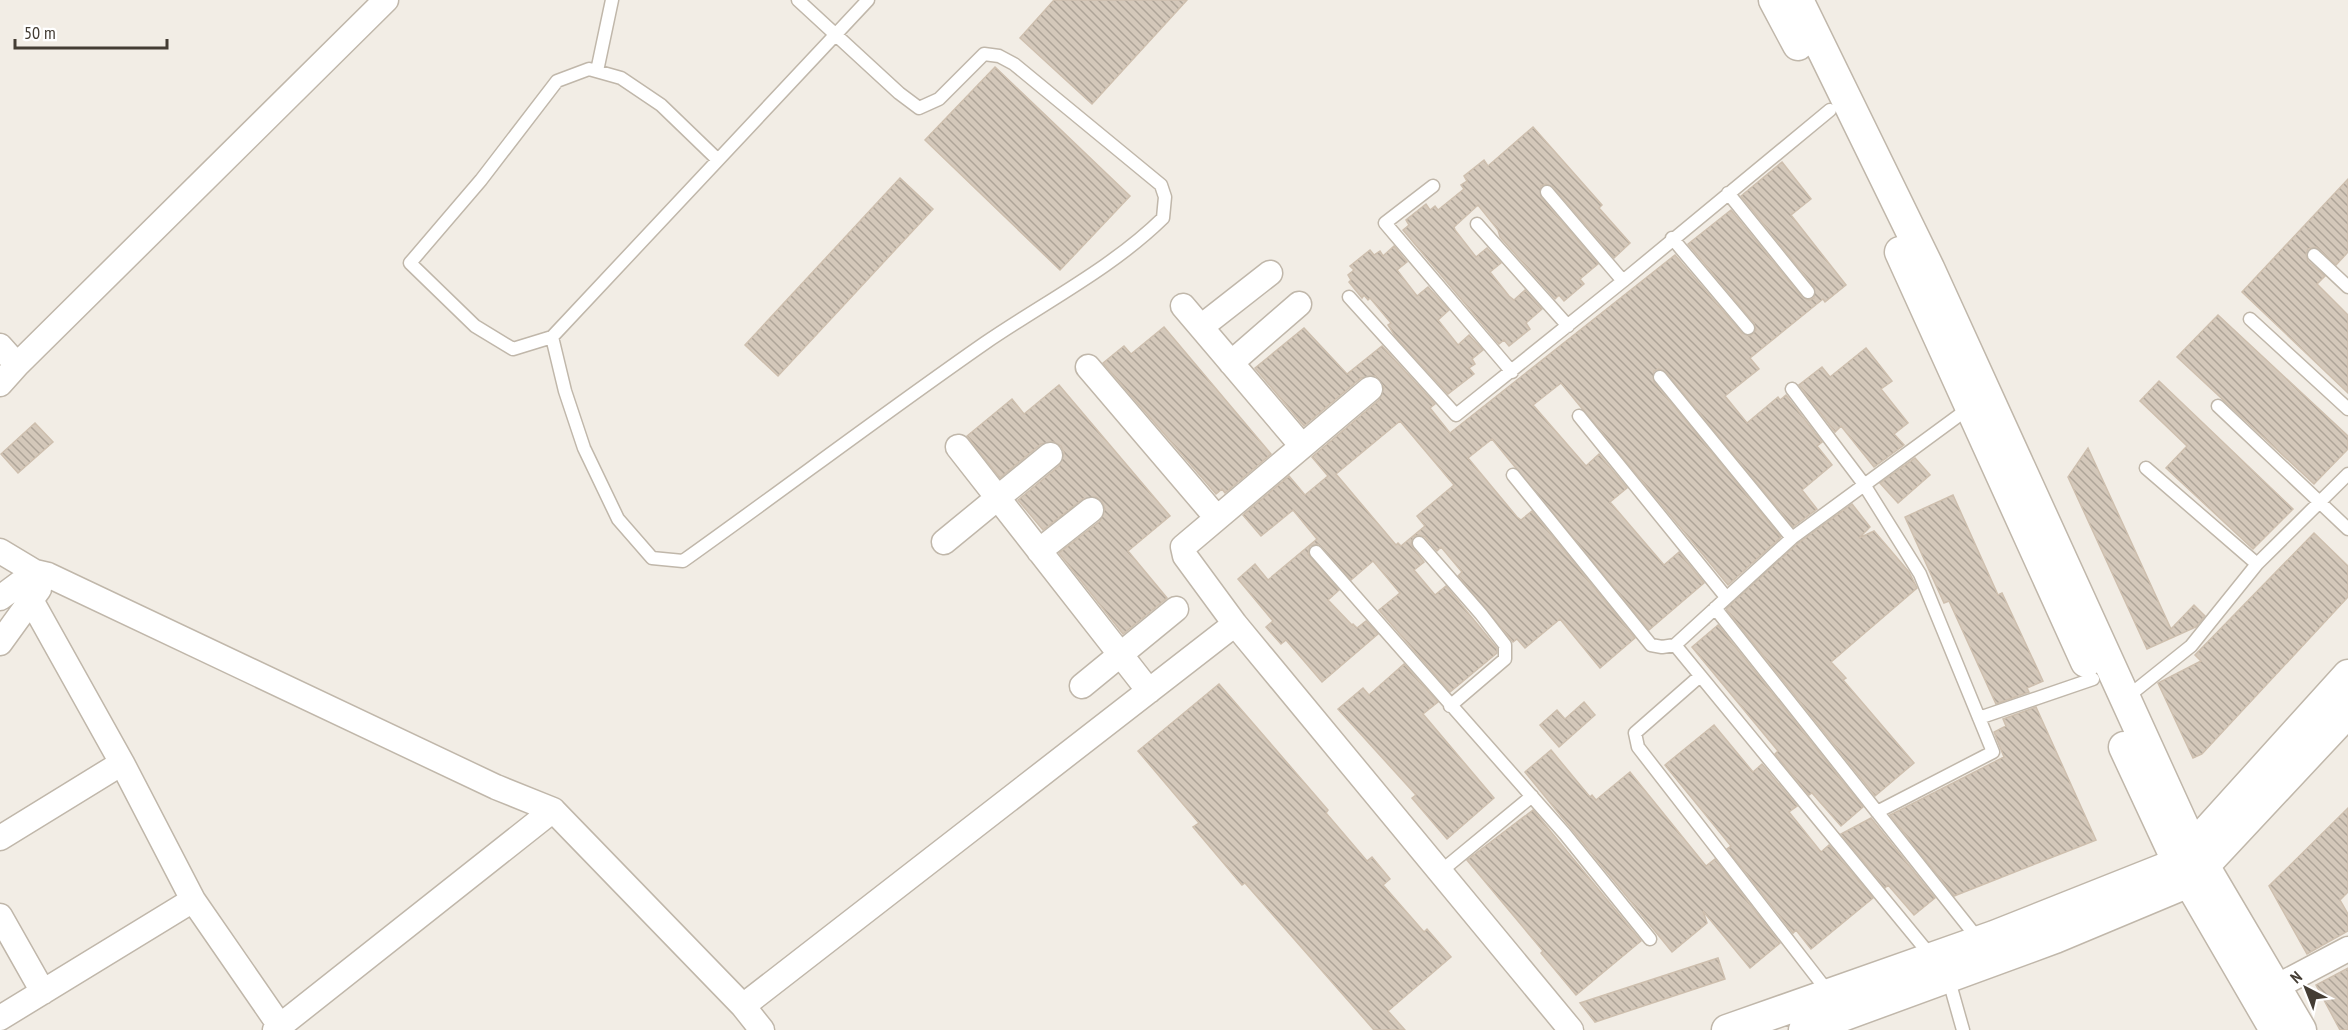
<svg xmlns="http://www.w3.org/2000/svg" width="2348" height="1030" font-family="'PT Sans Narrow',sans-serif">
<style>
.building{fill:url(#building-back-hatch);stroke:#cebfae;stroke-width:1.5;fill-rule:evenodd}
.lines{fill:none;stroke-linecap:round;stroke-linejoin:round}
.service-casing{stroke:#c0b7aa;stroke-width:15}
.minor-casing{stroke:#c0b7aa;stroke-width:27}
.tertiary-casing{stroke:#c0b7aa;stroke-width:33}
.service{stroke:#fff;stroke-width:12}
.minor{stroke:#fff;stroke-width:24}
.tertiary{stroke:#fff;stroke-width:30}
</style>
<defs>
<pattern id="building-back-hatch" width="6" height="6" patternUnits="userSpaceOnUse" patternTransform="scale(1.5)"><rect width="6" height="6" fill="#d4c8ba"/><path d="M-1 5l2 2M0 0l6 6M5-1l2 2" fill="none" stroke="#aea498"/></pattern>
</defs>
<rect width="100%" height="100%" fill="#f2ede5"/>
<path class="building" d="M 1054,0 L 1187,0 L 1092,104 L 1020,38 Z
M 995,67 L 1130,196 L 1060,270 L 925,140 Z
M 1533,127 L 1602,205 L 1599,208 L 1630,243 L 1614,258 L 1553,187 L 1546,184 L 1541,186 L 1541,197 L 1598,264 L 1580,279 L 1584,284 L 1564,301 L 1559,295 L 1555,299 L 1500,237 L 1498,230 L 1478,205 L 1454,227 L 1455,230 L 1476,257 L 1487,248 L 1501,263 L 1490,272 L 1509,296 L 1514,300 L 1525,290 L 1542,309 L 1526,323 L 1530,329 L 1509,346 L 1504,340 L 1499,344 L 1403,230 L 1409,225 L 1406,220 L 1426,204 L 1430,210 L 1435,206 L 1438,210 L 1464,189 L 1461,185 L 1467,181 L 1464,176 L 1484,160 L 1488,166 Z
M 1782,162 L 1811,199 L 1791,215 L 1846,285 L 1825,302 L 1823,299 L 1750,358 L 1759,369 L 1725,396 L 1747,423 L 1778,397 L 1780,400 L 1786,395 L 1822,442 L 1817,446 L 1832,465 L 1802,490 L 1817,509 L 1793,527 L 1666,372 L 1659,369 L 1654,371 L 1654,382 L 1781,537 L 1728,585 L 1561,383 L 1533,405 L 1586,466 L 1599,454 L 1627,488 L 1610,502 L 1664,565 L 1679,552 L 1704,583 L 1649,630 L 1492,439 L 1468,458 L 1517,517 L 1521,520 L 1532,511 L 1635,638 L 1600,668 L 1560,619 L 1525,648 L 1517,639 L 1513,642 L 1458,576 L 1462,572 L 1441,547 L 1437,551 L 1425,537 L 1418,535 L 1413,537 L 1411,545 L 1424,562 L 1414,570 L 1435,595 L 1446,586 L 1497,648 L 1497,653 L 1450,692 L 1379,610 L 1400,593 L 1373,561 L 1351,580 L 1318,544 L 1310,546 L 1308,554 L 1339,590 L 1328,600 L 1352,625 L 1353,624 L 1357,628 L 1366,621 L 1378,634 L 1322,682 L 1286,640 L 1281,644 L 1266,627 L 1273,621 L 1238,579 L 1255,564 L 1268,580 L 1317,539 L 1293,510 L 1261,536 L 1243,515 L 1289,476 L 1305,495 L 1328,476 L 1312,457 L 1379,400 L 1384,387 L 1375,376 L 1361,378 L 1304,426 L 1255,368 L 1304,328 L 1347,374 L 1382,346 L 1435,404 L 1430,408 L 1450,433 L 1675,255 L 1742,333 L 1750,336 L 1756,330 L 1754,323 L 1688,244 L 1731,210 L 1802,297 L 1809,300 L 1814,298 L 1814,287 L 1741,196 ZM 1400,421 L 1454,485 L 1417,516 L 1425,526 L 1401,546 L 1398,543 L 1396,545 L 1336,474 Z
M 900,178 L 933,209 L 778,376 L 745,345 Z
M 2348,179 L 2348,252 L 2336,265 L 2316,247 L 2308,249 L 2306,254 L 2308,261 L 2325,276 L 2317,284 L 2348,315 L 2348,393 L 2242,292 Z
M 1394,246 L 1407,262 L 1397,270 L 1417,296 L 1428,287 L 1449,310 L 1438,320 L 1458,345 L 1469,335 L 1483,350 L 1472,359 L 1475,364 L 1469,368 L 1474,374 L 1448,394 L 1395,336 L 1388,325 L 1391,323 L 1370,298 L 1368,300 L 1364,295 L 1362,298 L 1349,282 L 1351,280 L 1348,275 L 1354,270 L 1350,266 L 1370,250 L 1374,255 L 1380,251 L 1383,256 Z
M 2218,315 L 2348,436 L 2348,449 L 2314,484 L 2177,357 Z
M 1164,327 L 1271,454 L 1225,493 L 1222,489 L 1216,494 L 1103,363 L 1124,346 L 1131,354 Z
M 1866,348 L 1892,381 L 1881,389 L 1908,423 L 1894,434 L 1904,445 L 1874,467 L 1841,426 L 1835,432 L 1799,385 L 1822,367 L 1830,377 Z
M 2159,381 L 2293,509 L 2253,549 L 2166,468 L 2187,446 L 2140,401 Z
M 1059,385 L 1170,516 L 1128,551 L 1167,598 L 1123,634 L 1059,553 L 1100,521 L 1105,509 L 1102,502 L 1096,497 L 1083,499 L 1043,530 L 1018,500 L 1059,466 L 1064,453 L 1061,446 L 1054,442 L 1041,444 L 1000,478 L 967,436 L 1012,399 L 1024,414 Z
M 35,423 L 53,442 L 18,473 L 1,454 Z
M 2088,448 L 2171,629 L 2194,605 L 2205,616 L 2196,627 L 2147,649 L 2068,477 Z
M 1915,458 L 1930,475 L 1898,503 L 1880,483 Z
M 1953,495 L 1998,595 L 2002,593 L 2043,681 L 2027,688 L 2029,692 L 1996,704 L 1949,601 L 1944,603 L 1905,517 Z
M 1852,504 L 1870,527 L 1859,538 L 1874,531 L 1909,572 L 1917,588 L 1831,662 L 1846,678 L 1843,680 L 1914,763 L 1875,796 L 1726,609 L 1797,544 Z
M 2314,533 L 2348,566 L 2348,597 L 2202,754 L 2193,758 L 2158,683 L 2201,661 L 2195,655 Z
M 1718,625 L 1863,807 L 1841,826 L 1812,793 L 1809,795 L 1775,754 L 1778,751 L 1692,647 Z
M 1404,664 L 1438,702 L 1423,714 L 1494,798 L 1447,839 L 1412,798 L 1416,795 L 1338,709 L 1363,688 L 1369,695 Z
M 1219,684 L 1328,810 L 1326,813 L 1367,861 L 1372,857 L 1390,879 L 1383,885 L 1424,932 L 1427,929 L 1451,957 L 1388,1011 L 1405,1030 L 1374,1030 L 1245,883 L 1242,885 L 1193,827 L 1199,823 L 1138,751 Z
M 1584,702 L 1595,715 L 1559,747 L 1540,725 L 1557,710 L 1565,719 Z
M 2036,707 L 2096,840 L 1954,896 L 1890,815 L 2004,757 L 1994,732 L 2006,726 L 2003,719 Z
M 1714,725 L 1753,772 L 1762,764 L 1797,806 L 1789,812 L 1821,852 L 1829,845 L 1873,898 L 1811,949 L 1796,930 L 1793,933 L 1727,849 L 1731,846 L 1665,765 Z
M 1551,750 L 1590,797 L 1592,795 L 1596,800 L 1630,772 L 1706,866 L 1715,859 L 1780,943 L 1750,968 L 1703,911 L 1707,923 L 1672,952 L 1525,772 Z
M 2348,808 L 2348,892 L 2340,900 L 2348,914 L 2348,931 L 2307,954 L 2269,886 Z
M 1533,810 L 1641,941 L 1576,995 L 1541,953 L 1543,951 L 1467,860 Z
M 1871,818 L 1935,898 L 1914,915 L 1888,885 L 1885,888 L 1841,834 Z
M 1718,958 L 1725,979 L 1595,1022 L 1580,1003 Z
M 2348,968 L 2348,1030 L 2340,1030 L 2316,985 Z"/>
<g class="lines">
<g class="service-casing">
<path id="service" d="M 597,71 L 612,0
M 718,160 L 661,105 L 621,78 L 589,69 L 557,81 L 481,180 L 410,263 L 475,326 L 513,349 L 552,337 L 868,0
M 1433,186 L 1385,223 L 1512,372
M 1728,193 L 1808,292
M 1477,224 L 1568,326
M 1672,238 L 1748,328
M 2314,255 L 2348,287
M 1623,281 L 1830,110
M 1349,297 L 1456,415 L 1623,281 L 1547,192
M 2250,319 L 2348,409
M 552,337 L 565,391 L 584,448 L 618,519 L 652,558 L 683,561 C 784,489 883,414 985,343 C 1045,302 1112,268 1163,218 L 1165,197 L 1161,185 L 1014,64 L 999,56 L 984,54 L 939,99 L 919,108 L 899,93 L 798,0
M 1660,377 L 1792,538 L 1969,408
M 1792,389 L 1863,483 L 1920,574 L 1993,752 L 1877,812
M 2218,406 L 2348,529
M 1579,416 L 1726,597
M 2146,468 L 2257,564
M 1513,475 L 1651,645 L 1662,647 L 1675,645 L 1792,538
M 1419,543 L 1481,614 L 1505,645 L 1505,659 L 1450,706
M 1316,552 L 1565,834 L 1650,939
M 1715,608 L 1979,940
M 1675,645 L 1931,956
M 1700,676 L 1635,733 L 1638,747 L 1829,993
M 2126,698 L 2191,646 L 2257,564 L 2348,474
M 1979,718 L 2093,679
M 1440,872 L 1532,796
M 1948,977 L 1963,1030"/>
</g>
<g class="minor-casing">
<path id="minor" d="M 1183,306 L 1302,446
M 1201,327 L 1270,273
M 0,346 L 17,365 L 386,0
M 1231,363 L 1299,304
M 1088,367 L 1217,518
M 0,384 L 17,365
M 958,447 L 1149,691
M 944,542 L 1050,455
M 0,551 L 35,572 L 48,575 L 496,787 L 553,810
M 1039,551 L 1091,510
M 0,598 L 35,572
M 31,600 L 122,763
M 1235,624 L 1185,556 L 1183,547 L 1370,389
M 0,643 L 39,589
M 1082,686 L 1176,609
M 0,838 L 122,763 L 193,900 L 0,1018
M 193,900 L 280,1026
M 0,916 L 43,992
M 2276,987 L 2348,949
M 743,1006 L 1235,624 L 1571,1030
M 275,1030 L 553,810 L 743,1006 L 762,1030"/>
</g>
<g class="tertiary-casing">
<path id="tertiary" d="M 1774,0 L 1798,45
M 1798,0 L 1929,268 L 2193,847 L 2301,1030
M 1900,252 L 2086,662
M 2124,747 L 2178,863 L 2275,1030
M 1727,1030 L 1994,936 L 2178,863 L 2348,675
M 1804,1030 L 2055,938 L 2189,882 L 2348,712"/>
</g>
<use href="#service" class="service"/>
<use href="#minor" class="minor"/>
<use href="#tertiary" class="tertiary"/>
</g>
<g transform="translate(2306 988) rotate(318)" stroke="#ffffff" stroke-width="4.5" paint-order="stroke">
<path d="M0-4.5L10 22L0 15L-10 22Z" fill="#443d34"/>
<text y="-9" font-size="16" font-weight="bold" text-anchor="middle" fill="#443d34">N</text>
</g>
<path d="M15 39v9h152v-9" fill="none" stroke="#443d34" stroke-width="3"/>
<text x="24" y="39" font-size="18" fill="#443d34" stroke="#ffffff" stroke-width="4.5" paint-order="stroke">50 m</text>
</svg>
